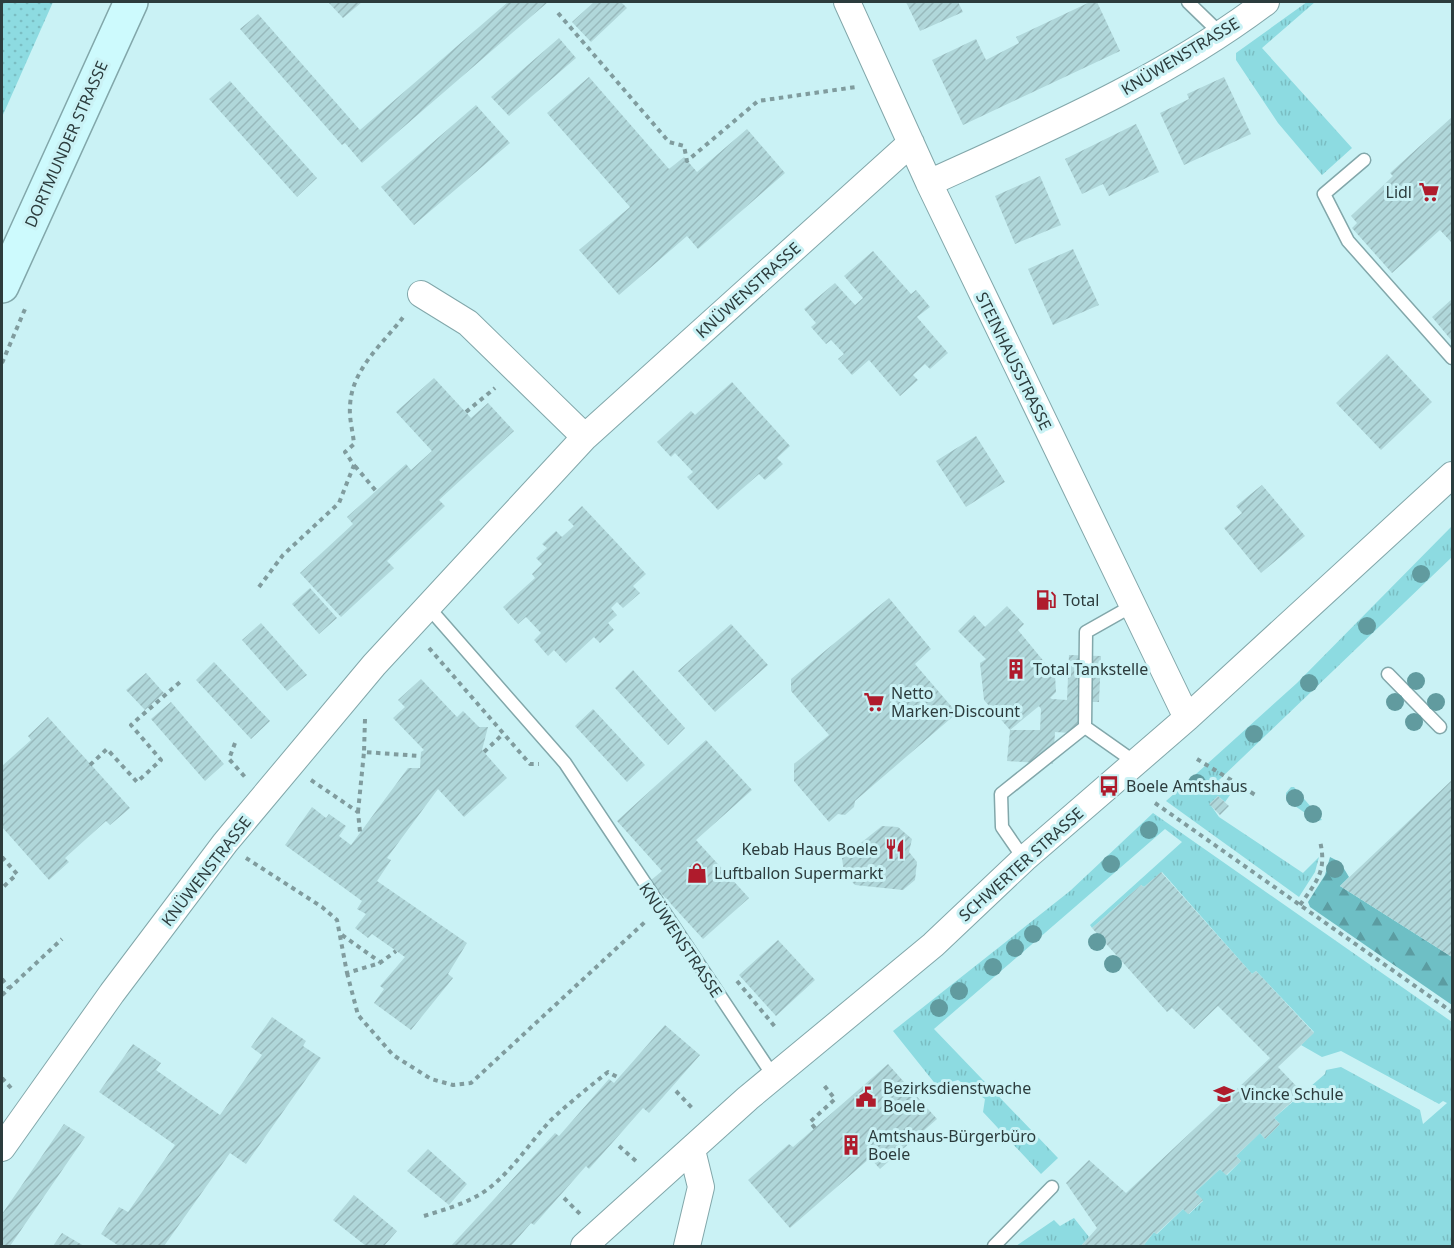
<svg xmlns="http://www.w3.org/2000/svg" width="1454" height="1248" font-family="'Noto Sans',sans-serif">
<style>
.grass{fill:url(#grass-tufts)}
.forest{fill:url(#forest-firs)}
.garden{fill:url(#garden-dots)}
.building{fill:url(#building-hatch)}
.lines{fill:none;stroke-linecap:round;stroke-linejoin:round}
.service-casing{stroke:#82a7aa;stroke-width:15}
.minor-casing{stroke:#82a7aa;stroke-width:28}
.secondary-casing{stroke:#82a7aa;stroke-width:36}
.path{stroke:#809c9e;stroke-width:4;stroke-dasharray:4.5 4.5;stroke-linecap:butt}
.service{stroke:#fff;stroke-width:12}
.minor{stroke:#fff;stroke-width:26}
.secondary{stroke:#cdfafd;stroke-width:33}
.tree{fill:#619b9f}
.labels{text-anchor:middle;stroke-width:6;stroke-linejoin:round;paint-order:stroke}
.street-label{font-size:16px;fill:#2c3c3d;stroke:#caf2f5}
.poi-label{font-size:16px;fill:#2c3c3d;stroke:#caf2f5;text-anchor:start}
</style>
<defs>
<pattern id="grass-tufts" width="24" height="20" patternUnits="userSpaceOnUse" patternTransform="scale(1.5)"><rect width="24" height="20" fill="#8ddbe1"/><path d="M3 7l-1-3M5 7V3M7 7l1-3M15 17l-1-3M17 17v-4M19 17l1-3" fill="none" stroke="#7abdc2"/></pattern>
<pattern id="forest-firs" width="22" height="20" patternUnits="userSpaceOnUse" patternTransform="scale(1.5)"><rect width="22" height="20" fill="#6ebfc5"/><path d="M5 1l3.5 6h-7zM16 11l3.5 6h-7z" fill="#5b9ca1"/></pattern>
<pattern id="garden-dots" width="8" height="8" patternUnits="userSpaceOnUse" patternTransform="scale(1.5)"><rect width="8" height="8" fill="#8ddbe1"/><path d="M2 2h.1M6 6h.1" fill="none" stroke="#7abdc2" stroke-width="1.8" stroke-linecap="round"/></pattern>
<pattern id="building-hatch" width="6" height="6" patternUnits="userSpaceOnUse" patternTransform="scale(1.5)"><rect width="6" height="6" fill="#b0d7da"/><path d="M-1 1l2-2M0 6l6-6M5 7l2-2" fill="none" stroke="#98b9bc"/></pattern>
</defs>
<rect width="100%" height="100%" fill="#caf2f5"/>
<path class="grass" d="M 1307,2 L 1315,2 L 1262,48 L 1352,148 L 1322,175 L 1278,123 L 1236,60 L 1236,53 Z
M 1452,526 L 1452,557 L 1219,780 L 1230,795 L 1225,802 L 1218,796 L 1210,804 L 1219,817 L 1303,873 L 1319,857 L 1315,872 L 1299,897 L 1166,801 L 1297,683 Z
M 1291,787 L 1294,787 L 1322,820 L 1317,821 L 1286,800 L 1286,793 Z
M 1153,813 L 1452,1022 L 1452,1246 L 1143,1246 L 1154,1232 L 1157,1234 L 1183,1209 L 1189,1214 L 1203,1201 L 1195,1192 L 1220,1169 L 1227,1175 L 1241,1161 L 1236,1156 L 1260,1133 L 1265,1139 L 1280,1124 L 1274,1118 L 1325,1074 L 1326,1070 L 1341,1067 L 1420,1110 L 1423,1124 L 1447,1103 L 1443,1101 L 1439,1104 L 1341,1051 L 1322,1057 L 1301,1045 L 1314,1032 L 1256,971 L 1252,974 L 1162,872 L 1144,887 L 1141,885 L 1092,928 L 1090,925 L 1182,842 L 1165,829 L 934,1029 L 1058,1158 L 1041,1174 L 983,1112 L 985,1099 L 958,1080 L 937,1086 L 893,1031 L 1070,891 Z
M 1074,1218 L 1089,1237 L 1081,1246 L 1016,1246 L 1054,1220 L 1060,1226 Z"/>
<path class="forest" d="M 1330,857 L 1340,862 L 1349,877 L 1340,886 L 1452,957 L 1452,1005 L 1310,907 L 1308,902 L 1325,875 Z"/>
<path class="garden" d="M 2,2 L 53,2 L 2,117 Z"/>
<path class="building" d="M 328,2 L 362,2 L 343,18 Z
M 508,2 L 548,2 L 362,163 L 345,143 L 342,145 L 240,29 L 258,14 L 360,130 Z
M 594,2 L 621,2 L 627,8 L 591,42 L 572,22 Z
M 906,2 L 958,2 L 963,12 L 920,31 Z
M 1090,2 L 1097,2 L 1120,51 L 963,125 L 932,60 L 976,39 L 986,60 L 1019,43 L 1016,37 Z
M 559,38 L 576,58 L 509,116 L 491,97 Z
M 589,77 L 669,169 L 684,157 L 697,172 L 747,129 L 785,173 L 698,249 L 687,236 L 619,295 L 579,250 L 630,207 L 547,113 Z
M 1224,77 L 1251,134 L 1184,165 L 1160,113 L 1189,99 L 1187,94 Z
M 230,81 L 317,178 L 297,197 L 209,99 Z
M 476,105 L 510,143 L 414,225 L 381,187 Z
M 1452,117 L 1452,243 L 1440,230 L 1392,273 L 1352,228 L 1357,223 L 1351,216 L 1393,176 L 1390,173 Z
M 1136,124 L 1159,172 L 1109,196 L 1103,184 L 1082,194 L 1065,159 Z
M 1040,176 L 1061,225 L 1015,244 L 995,196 Z
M 1073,249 L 1099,305 L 1053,325 L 1028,269 Z
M 873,251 L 911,294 L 916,290 L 930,307 L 917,317 L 948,353 L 930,369 L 925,364 L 913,375 L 918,380 L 900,396 L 869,360 L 852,375 L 838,359 L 844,354 L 831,340 L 826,344 L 811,327 L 816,323 L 804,309 L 835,283 L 855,305 L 863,298 L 844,276 Z
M 1452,299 L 1452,341 L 1432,317 Z
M 1387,354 L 1432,402 L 1381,450 L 1336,403 Z
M 434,378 L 471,418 L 488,403 L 514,431 L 439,500 L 445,506 L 387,561 L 394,568 L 341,617 L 300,573 L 353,524 L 347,517 L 406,464 L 411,470 L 432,451 L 396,412 Z
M 732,382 L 790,446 L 777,458 L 783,464 L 765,480 L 759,474 L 718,510 L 687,477 L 693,472 L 675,453 L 671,457 L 657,442 L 691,411 L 695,415 Z
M 976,436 L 1005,482 L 966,507 L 936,461 Z
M 1262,485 L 1305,536 L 1261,573 L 1224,528 L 1242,513 L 1236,506 Z
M 582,506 L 646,574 L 633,586 L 640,593 L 623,608 L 617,602 L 611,608 L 617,615 L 608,623 L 614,630 L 600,643 L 594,637 L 566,663 L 554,650 L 548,656 L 534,640 L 541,633 L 526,617 L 518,624 L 503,607 L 535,578 L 532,574 L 542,564 L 536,558 L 547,548 L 542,544 L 556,531 L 562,537 L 574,526 L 568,520 Z
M 310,588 L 337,618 L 319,634 L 292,604 Z
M 889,598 L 931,649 L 915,664 L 957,713 L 855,801 L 854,807 L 845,815 L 838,814 L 829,822 L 794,781 L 794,764 L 829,735 L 791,691 L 791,679 Z
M 1007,606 L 1024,624 L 1018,630 L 1055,675 L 1056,692 L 1050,698 L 1052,699 L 1067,700 L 1069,655 L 1101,656 L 1099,702 L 1088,702 L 1086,734 L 1055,732 L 1053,764 L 1007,761 L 1010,730 L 1040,730 L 1041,709 L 1039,706 L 1010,730 L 984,700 L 980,663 L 986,659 L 958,631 L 974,615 L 985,627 Z
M 261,623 L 307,675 L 287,691 L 242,640 Z
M 731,624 L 768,665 L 715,712 L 678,671 Z
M 214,662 L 270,721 L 251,739 L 196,680 Z
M 633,670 L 685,728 L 668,745 L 615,688 Z
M 146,673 L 164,693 L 145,710 L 126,690 Z
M 421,679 L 457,717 L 463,711 L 479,727 L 488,727 L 482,750 L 507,778 L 464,817 L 438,789 L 387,858 L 391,860 L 377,881 L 467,943 L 448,974 L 453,978 L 411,1030 L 374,1003 L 384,989 L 380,986 L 405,957 L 372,934 L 368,938 L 355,928 L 366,914 L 357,909 L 362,901 L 285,845 L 312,807 L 326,818 L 329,814 L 346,826 L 339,836 L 351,845 L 408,768 L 420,768 L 421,752 L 424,750 L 393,718 L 405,707 L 398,700 Z
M 171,702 L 224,764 L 205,781 L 151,719 Z
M 593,709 L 645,765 L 627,782 L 575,726 Z
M 48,717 L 130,808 L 110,825 L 106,821 L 65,858 L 69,862 L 49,880 L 2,827 L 2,766 L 31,740 L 28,736 Z
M 706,740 L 752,790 L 696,840 L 749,898 L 703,939 L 650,881 L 662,871 L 617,821 Z
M 1452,780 L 1452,957 L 1340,886 Z
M 1218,796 L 1229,806 L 1220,815 L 1209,804 Z
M 882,826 L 898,827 L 912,839 L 909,852 L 917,862 L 915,880 L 903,890 L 855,885 L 844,873 L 842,858 Z
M 1161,872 L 1252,974 L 1256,971 L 1314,1033 L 1278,1067 L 1302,1092 L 1274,1118 L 1280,1124 L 1265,1139 L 1260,1133 L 1236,1156 L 1241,1161 L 1226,1175 L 1220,1169 L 1195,1192 L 1203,1200 L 1188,1214 L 1183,1209 L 1156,1234 L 1154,1232 L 1143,1246 L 1081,1246 L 1097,1228 L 1066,1183 L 1089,1160 L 1126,1193 L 1270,1058 L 1218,1006 L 1194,1029 L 1172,1008 L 1167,1012 L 1092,928 L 1141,885 L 1144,887 Z
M 778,940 L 815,980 L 776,1016 L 739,975 Z
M 272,1017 L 306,1041 L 303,1046 L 321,1058 L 246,1164 L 230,1153 L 164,1246 L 119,1246 L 101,1234 L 119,1207 L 128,1212 L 175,1145 L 99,1092 L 133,1044 L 161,1063 L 156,1070 L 220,1115 L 262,1055 L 251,1047 Z
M 665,1025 L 700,1055 L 649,1113 L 643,1108 L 589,1169 L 586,1166 L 534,1225 L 531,1223 L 511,1246 L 451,1246 L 555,1133 L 559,1136 L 609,1079 L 614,1083 Z
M 888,1064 L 937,1119 L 880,1169 L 870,1158 L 790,1228 L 748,1180 L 789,1144 L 793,1147 Z
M 64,1124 L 85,1137 L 10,1246 L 2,1246 L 2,1214 Z
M 428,1149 L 467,1184 L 449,1205 L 407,1171 Z
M 354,1195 L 397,1231 L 384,1246 L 366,1246 L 333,1220 Z
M 62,1233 L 84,1246 L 53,1246 Z"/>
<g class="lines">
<g class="service-casing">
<path id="service" d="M 1188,2 L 1220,33
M 1364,160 L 1324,194 L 1348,241 L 1452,358
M 429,608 L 565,763 L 774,1077
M 1388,674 L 1440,727
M 1085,727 L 1086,632 L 1132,606
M 1024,859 L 1002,827 L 1001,794 L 1085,727 L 1136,763
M 994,1246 L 1052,1187"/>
</g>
<g class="minor-casing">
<path id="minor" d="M 847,2 L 929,183 L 1187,718
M 929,183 C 1045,130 1164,79 1266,2
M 421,294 L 468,323 L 585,437
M 2,1148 L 112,993 L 225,843 L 374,665 L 585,437 L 911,143
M 584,1246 L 748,1098 L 933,945 L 1024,859 L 1187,718 L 1452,475
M 687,1246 L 701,1187 L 692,1150"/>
</g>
<g class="secondary-casing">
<path id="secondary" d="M 2,286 L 131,2"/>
</g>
<path class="path" d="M 558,13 L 669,142 L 684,146 L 687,161 L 758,101 L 856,87
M 2,363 L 25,309
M 466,412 L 495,388
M 355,466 L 376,491
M 259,587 L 283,555 L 339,503 L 354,465 L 345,452 L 354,444 C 353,432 349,418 350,407 C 351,369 383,344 404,316
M 429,648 L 530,764 L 539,764
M 365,719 L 364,752 L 420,756
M 235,743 L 229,759 L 245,777
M 484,752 L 503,734
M 1197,759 L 1257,796
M 90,765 L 107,749 L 137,782 L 161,760 L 131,725 L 180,682
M 311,780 L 358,812 L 360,832
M 1155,803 L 1452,1012
M 358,812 L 364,752
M 2,857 L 17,874 L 2,888
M 246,858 L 322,907 L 337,920 L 347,973 L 380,963 L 396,951
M 1300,905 C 1317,881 1327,871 1320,841
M 342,935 L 380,962
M 347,973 L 358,1015 L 393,1055 L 431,1079 L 453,1085 L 471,1083 L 646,921
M 2,979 L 9,988
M 737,981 L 776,1028
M 2,995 L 62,939
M 2,1078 L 11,1088
M 676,1091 L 694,1110
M 815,1128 L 810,1122 L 835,1099 L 823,1084
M 619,1146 L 636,1161
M 564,1198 L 580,1214
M 424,1216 C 446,1209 469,1203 488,1189 C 513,1170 530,1142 551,1120 C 569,1103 589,1087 608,1072 L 619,1078"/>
<use href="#service" class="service"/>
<use href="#minor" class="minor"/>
<use href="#secondary" class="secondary"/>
</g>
<g class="tree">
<circle cx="1421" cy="574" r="9"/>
<circle cx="1367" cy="626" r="9"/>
<circle cx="1416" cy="681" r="9"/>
<circle cx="1309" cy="683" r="9"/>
<circle cx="1395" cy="702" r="9"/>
<circle cx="1436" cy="702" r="9"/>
<circle cx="1414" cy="722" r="9"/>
<circle cx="1254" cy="734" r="9"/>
<circle cx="1197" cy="783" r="9"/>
<circle cx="1295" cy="798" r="9"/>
<circle cx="1313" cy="814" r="9"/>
<circle cx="1149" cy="830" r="9"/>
<circle cx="1111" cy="864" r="9"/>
<circle cx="1335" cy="869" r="9"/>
<circle cx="1033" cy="934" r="9"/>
<circle cx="1097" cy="942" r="9"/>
<circle cx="1015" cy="948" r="9"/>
<circle cx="1113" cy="964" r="9"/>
<circle cx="993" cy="967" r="9"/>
<circle cx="959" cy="991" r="9"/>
<circle cx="939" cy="1008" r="9"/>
</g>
<defs>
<g id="supermarket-bare" transform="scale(1.62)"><path d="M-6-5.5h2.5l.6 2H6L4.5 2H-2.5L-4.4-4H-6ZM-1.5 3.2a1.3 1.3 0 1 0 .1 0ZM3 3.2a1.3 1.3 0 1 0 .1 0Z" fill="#af1b2c" stroke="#caf2f5" stroke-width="2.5" paint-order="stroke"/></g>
<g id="fuel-bare" transform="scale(1.62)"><path d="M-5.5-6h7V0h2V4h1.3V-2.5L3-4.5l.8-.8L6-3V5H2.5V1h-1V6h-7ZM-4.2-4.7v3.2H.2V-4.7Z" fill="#af1b2c" stroke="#caf2f5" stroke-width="2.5" paint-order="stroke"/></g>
<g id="building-bare" transform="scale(1.62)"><path d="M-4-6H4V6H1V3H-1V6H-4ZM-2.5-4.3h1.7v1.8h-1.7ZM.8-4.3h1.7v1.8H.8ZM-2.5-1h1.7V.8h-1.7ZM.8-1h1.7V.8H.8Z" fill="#af1b2c" stroke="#caf2f5" stroke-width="2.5" paint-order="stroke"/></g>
<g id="bus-bare" transform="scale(1.62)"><path d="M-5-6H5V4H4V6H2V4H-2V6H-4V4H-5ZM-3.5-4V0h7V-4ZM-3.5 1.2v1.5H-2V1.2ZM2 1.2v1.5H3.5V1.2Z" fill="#af1b2c" stroke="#caf2f5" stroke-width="2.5" paint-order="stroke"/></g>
<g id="restaurant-bare" transform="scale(1.62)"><path d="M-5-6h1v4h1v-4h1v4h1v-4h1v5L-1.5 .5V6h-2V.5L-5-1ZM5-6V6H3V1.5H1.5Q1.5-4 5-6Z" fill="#af1b2c" stroke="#caf2f5" stroke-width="2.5" paint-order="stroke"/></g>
<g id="shop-bare" transform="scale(1.62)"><path d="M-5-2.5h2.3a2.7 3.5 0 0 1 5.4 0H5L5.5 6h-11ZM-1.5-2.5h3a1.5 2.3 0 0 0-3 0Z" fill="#af1b2c" stroke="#caf2f5" stroke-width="2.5" paint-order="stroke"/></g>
<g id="school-bare" transform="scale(1.62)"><path d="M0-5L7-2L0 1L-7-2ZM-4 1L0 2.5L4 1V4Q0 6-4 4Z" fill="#af1b2c" stroke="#caf2f5" stroke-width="2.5" paint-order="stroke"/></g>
<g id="civic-bare" transform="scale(1.62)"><path d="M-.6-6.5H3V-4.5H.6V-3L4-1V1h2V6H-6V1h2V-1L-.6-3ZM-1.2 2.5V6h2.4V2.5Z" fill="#af1b2c" stroke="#caf2f5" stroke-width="2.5" paint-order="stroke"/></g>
</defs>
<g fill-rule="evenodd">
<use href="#supermarket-bare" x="1429" y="192"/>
<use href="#fuel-bare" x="1046" y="600"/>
<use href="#building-bare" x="1016" y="669"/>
<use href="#supermarket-bare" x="874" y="702"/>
<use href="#bus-bare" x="1109" y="786"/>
<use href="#restaurant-bare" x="895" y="849"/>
<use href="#shop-bare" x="697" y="873"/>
<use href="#school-bare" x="1224" y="1094"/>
<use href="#civic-bare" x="866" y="1097"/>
<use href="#building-bare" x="851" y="1145"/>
</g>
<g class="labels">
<g class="street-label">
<text transform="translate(1180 56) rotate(-31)" y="6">KNÜWENSTRASSE</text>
<text transform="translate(66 144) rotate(-66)" y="6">DORTMUNDER STRASSE</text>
<text transform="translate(748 290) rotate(-42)" y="6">KNÜWENSTRASSE</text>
<text transform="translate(1014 361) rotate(64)" y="6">STEINHAUSSTRASSE</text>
<text transform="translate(1021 864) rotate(-42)" y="6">SCHWERTER STRASSE</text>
<text transform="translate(206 871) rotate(-52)" y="6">KNÜWENSTRASSE</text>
<text transform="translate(681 940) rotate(56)" y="6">KNÜWENSTRASSE</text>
</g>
<g class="poi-label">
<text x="1412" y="198" text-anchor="end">Lidl</text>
<text x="1063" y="606">Total</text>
<text x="1033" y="675">Total Tankstelle</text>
<text x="891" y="699">Netto<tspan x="891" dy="18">Marken-Discount</tspan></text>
<text x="1126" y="792">Boele Amtshaus</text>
<text x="878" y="855" text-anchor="end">Kebab Haus Boele</text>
<text x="714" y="879">Luftballon Supermarkt</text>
<text x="883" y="1094">Bezirksdienstwache<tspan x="883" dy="18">Boele</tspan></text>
<text x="1241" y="1100">Vincke Schule</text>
<text x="868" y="1142">Amtshaus-Bürgerbüro<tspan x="868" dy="18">Boele</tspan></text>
</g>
</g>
<rect width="1454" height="1248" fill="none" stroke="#2c3c3d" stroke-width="6"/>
</svg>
